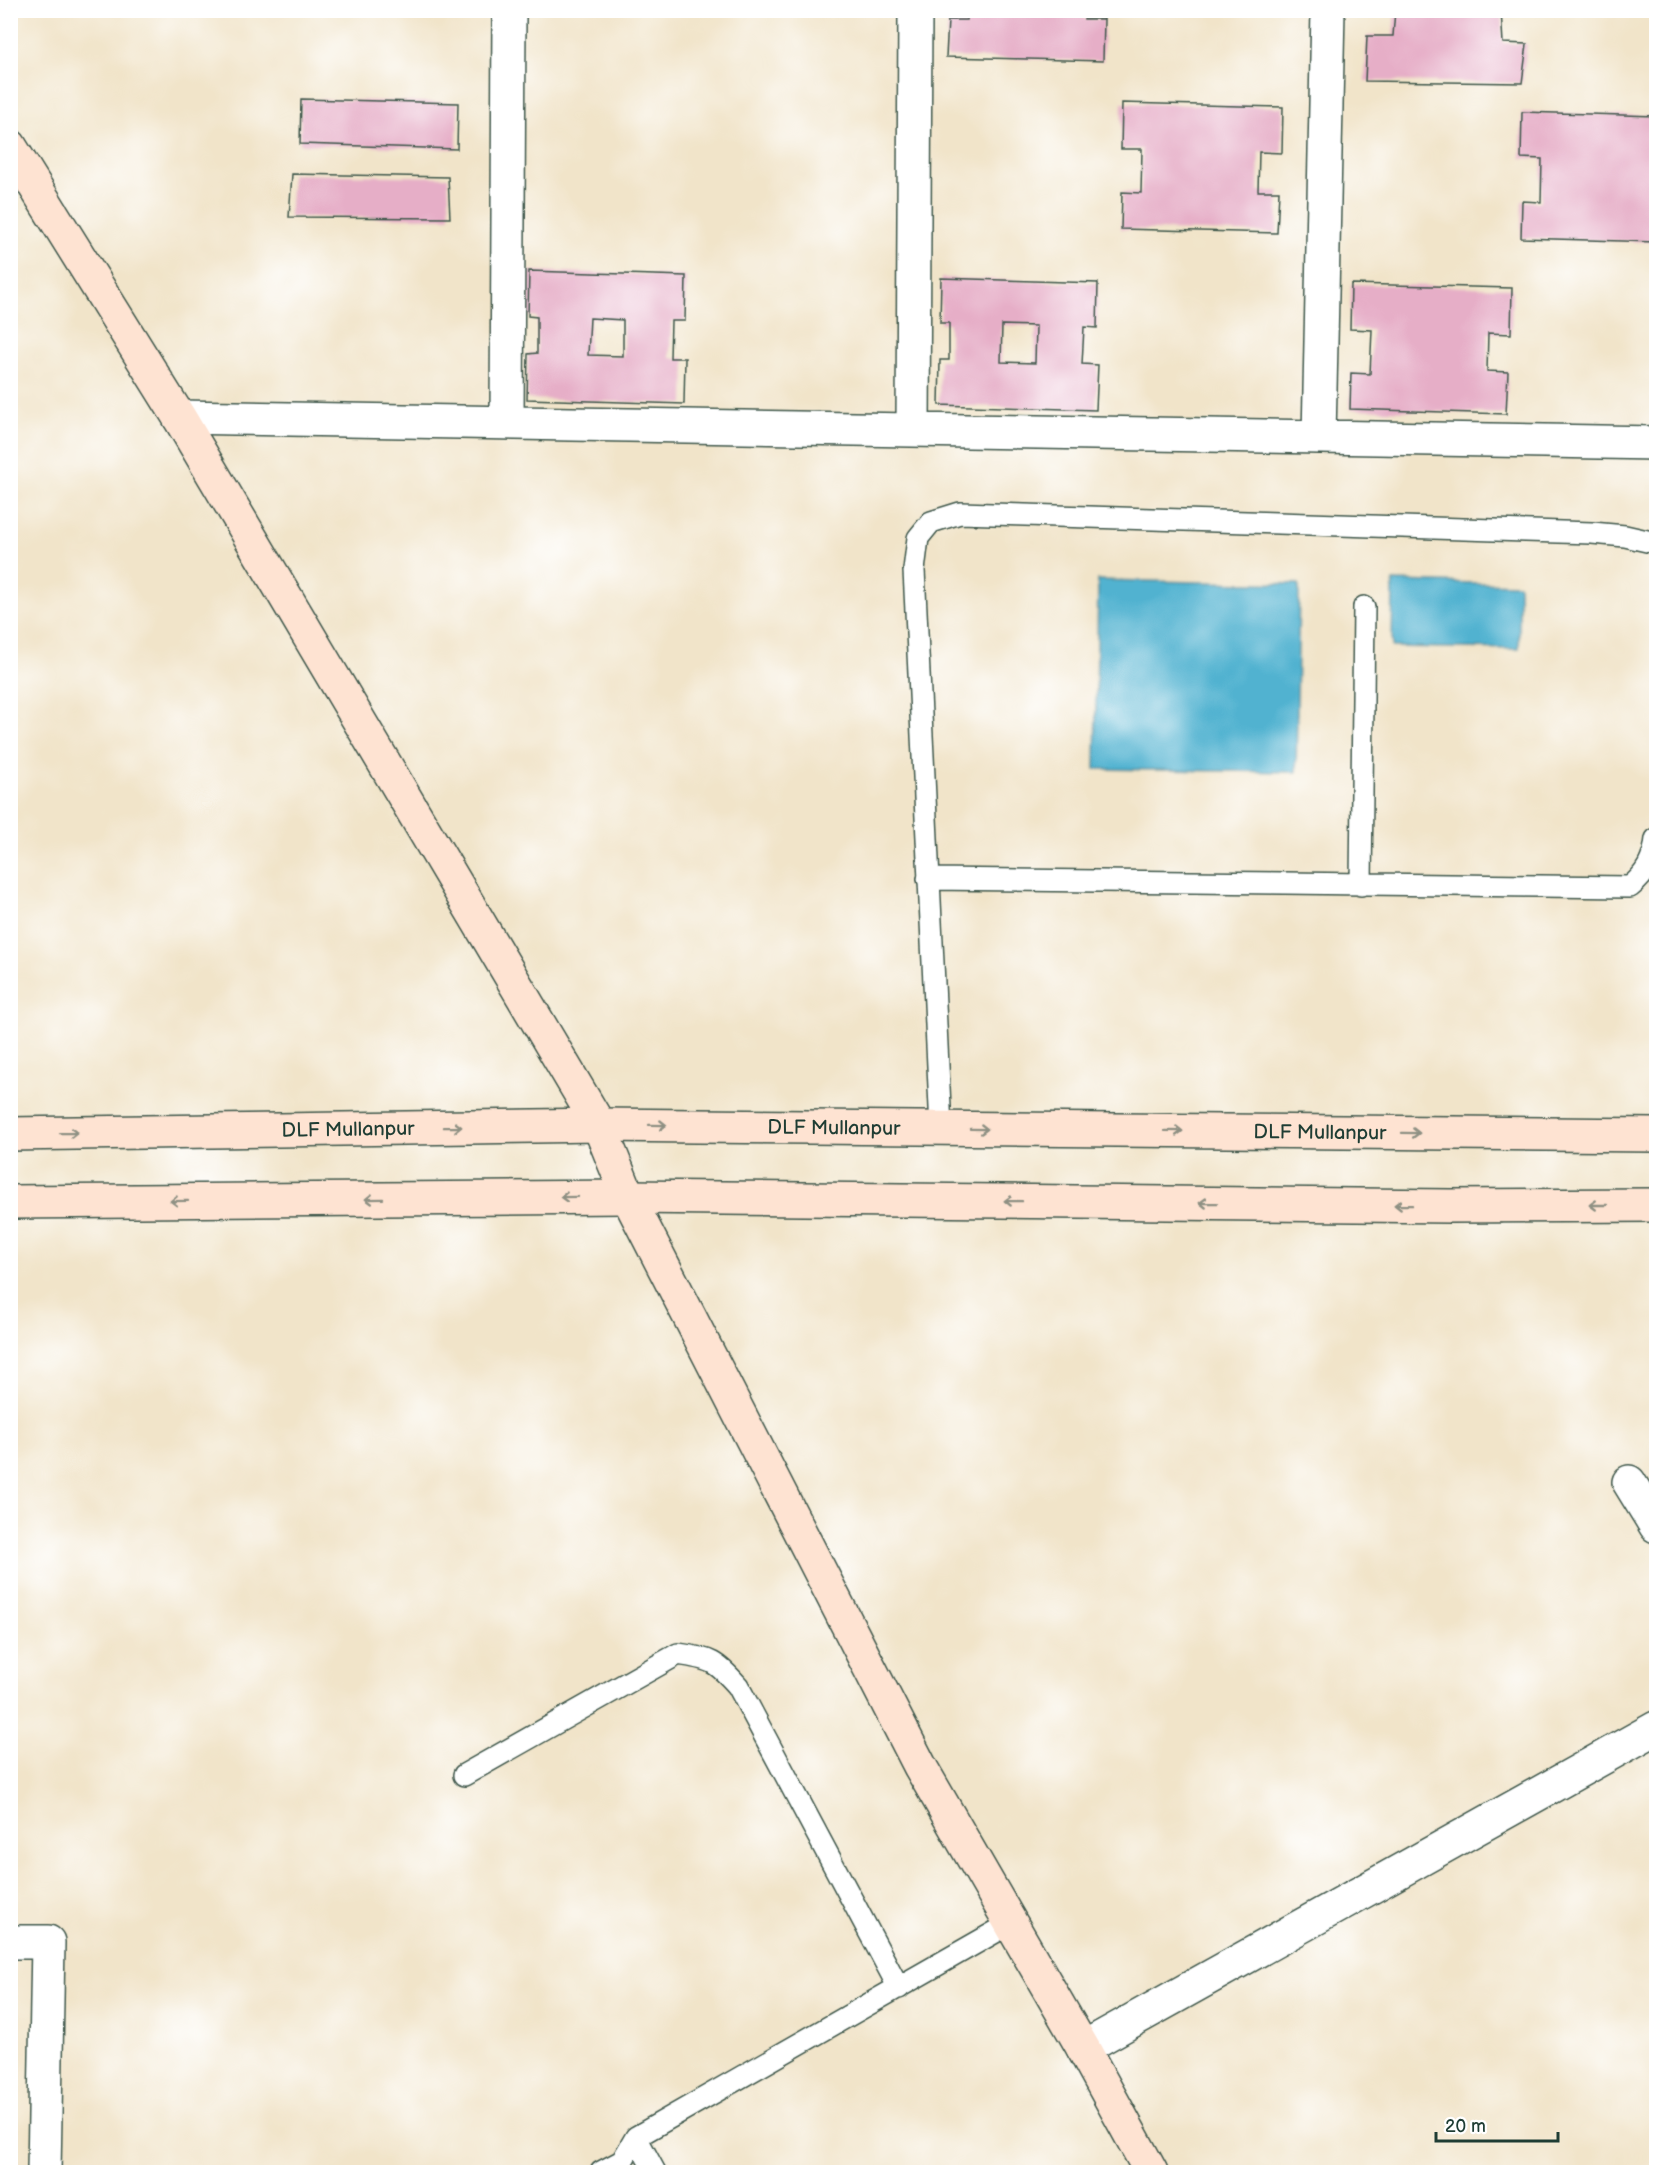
<svg xmlns="http://www.w3.org/2000/svg" width="1667" height="2183" font-family="'Balsamiq Sans',sans-serif">
<style>
.water{fill:#51b2d0;stroke:#387882;stroke-width:1.5}
.building{fill:#e6aec7;fill-rule:evenodd}
.lines{fill:none;stroke-linecap:round;stroke-linejoin:round}
.lane-casing{stroke:#3e564a;stroke-width:24}
.street-casing{stroke:#3e564a;stroke-width:36}
.secondary-casing{stroke:#3e564a;stroke-width:36}
.lane{stroke:#fff;stroke-width:21}
.street{stroke:#fff;stroke-width:33}
.secondary{stroke:#fee3d2;stroke-width:33}
.oneway{stroke:#8e9083}
.labels{text-anchor:middle;stroke-width:6;stroke-linejoin:round;paint-order:stroke}
.street-label{font-size:20px;fill:#1f3d34;stroke:#fff}
</style>
<rect width="100%" height="100%" fill="#fff"/>
<filter id="ink" filterUnits="userSpaceOnUse"><feTurbulence type="fractalNoise" baseFrequency=".0167" numOctaves="2"/><feDisplacementMap in="SourceGraphic" scale="12" xChannelSelector="R" yChannelSelector="G"/><feConvolveMatrix kernelMatrix="1 2 1 2 8 2 1 2 1" color-interpolation-filters="sRGB"/></filter>
<filter id="wash" filterUnits="userSpaceOnUse"><feTurbulence type="fractalNoise" baseFrequency=".008" numOctaves="4" result="noise"/><feDisplacementMap in="SourceGraphic" scale="24" xChannelSelector="R" yChannelSelector="G"/><feGaussianBlur stdDeviation="1.35" result="paint"/><feColorMatrix in="noise" values="0 0 0 0 0 0 0 0 0 0 0 0 0 0 0 0 0 1.4 0 .05"/><feComposite in="paint" operator="in"/></filter>
<g filter="url(#wash)">
<rect width="100%" height="100%" fill="#f1e4c9"/>
<path class="water" d="M 1098,580 L 1299,584 L 1296,772 L 1095,769 Z
M 1393,581 L 1519,584 L 1519,649 L 1392,647 Z"/>
<g id="blocks">
<path class="building" d="M 967,10 L 1084,10 L 1084,19 L 1104,19 L 1103,61 L 946,57 L 948,20 L 967,20 Z
M 1395,10 L 1501,10 L 1503,43 L 1527,44 L 1522,83 L 1365,81 L 1367,36 L 1393,36 Z
M 301,99 L 458,103 L 457,149 L 300,144 Z
M 1122,103 L 1283,107 L 1282,153 L 1259,152 L 1258,191 L 1279,191 L 1277,233 L 1121,229 L 1122,192 L 1141,193 L 1142,149 L 1121,149 Z
M 1522,112 L 1656,116 L 1656,242 L 1521,238 L 1522,201 L 1541,202 L 1542,159 L 1521,158 Z
M 292,174 L 448,177 L 450,218 L 289,217 Z
M 529,271 L 686,276 L 685,321 L 671,321 L 670,358 L 685,358 L 684,404 L 527,399 L 528,354 L 537,353 L 537,317 L 528,316 ZM 590,318 L 623,320 L 623,356 L 588,355 Z
M 941,278 L 1098,283 L 1097,328 L 1084,327 L 1082,364 L 1098,365 L 1096,410 L 939,405 L 940,360 L 949,360 L 949,323 L 940,323 ZM 1002,325 L 1036,326 L 1035,363 L 1001,362 Z
M 1351,284 L 1512,288 L 1511,334 L 1488,333 L 1487,371 L 1508,372 L 1506,414 L 1350,409 L 1351,373 L 1370,374 L 1372,330 L 1350,329 Z"/>
</g>
</g>
<g filter="url(#ink)">
<use href="#blocks" fill-opacity="0" stroke="#3e564a" stroke-width="1.5"/>
<g class="lines">
<g class="lane-casing">
<path id="lane" d="M 928,879 L 1630,887 C 1646,874 1654,860 1656,839
M 1361,885 L 1364,607
M 941,1128 L 914,570 L 918,538 L 931,522 L 960,513 L 1592,533 L 1625,536 L 1656,543
M 464,1775 L 678,1654 C 711,1659 716,1661 738,1686 L 899,1988
M 636,2137 L 655,2172
M 601,2172 L 622,2161 L 636,2137 L 1011,1923"/>
</g>
<g class="street-casing">
<path id="street" d="M 179,417 L 1656,443
M 507,423 L 509,10
M 913,430 L 915,10
M 1319,437 L 1328,10
M 1629,1482 L 1656,1526
M 10,1942 L 48,1942 L 44,2172
M 1083,2048 L 1656,1728"/>
</g>
<g class="secondary-casing">
<g id="secondary">
<path d="M 10,146 L 179,417 L 599,1125 L 628,1197 L 920,1766 L 1083,2048 L 1151,2172"/>
<path id="s1" d="M 10,1134 L 599,1125 L 1656,1135"/>
<path d="M 10,1202 L 628,1197 L 1450,1206 L 1656,1205"/>
</g>
</g>
<use href="#lane" class="lane"/>
<use href="#street" class="street"/>
<use href="#secondary" class="secondary"/>
</g>
<defs><path id="oneway-shaft" d="M-6 0H5M1.5-3L5.5 0L1.5 3" fill="none" stroke-width="1.6" stroke-linecap="round" stroke-linejoin="round" transform="scale(1.5)"/></defs>
<g class="oneway">
<use href="#oneway-shaft" transform="translate(658 1125) rotate(1)"/>
<use href="#oneway-shaft" transform="translate(453 1127) rotate(-1)"/>
<use href="#oneway-shaft" transform="translate(979 1129) rotate(1)"/>
<use href="#oneway-shaft" transform="translate(1174 1131) rotate(1)"/>
<use href="#oneway-shaft" transform="translate(69 1133) rotate(-1)"/>
<use href="#oneway-shaft" transform="translate(1411 1133) rotate(1)"/>
<use href="#oneway-shaft" transform="translate(569 1197) rotate(179)"/>
<use href="#oneway-shaft" transform="translate(374 1199) rotate(179)"/>
<use href="#oneway-shaft" transform="translate(179 1201) rotate(179)"/>
<use href="#oneway-shaft" transform="translate(1013 1201) rotate(-179)"/>
<use href="#oneway-shaft" transform="translate(1208 1203) rotate(-179)"/>
<use href="#oneway-shaft" transform="translate(1403 1205) rotate(-179)"/>
<use href="#oneway-shaft" transform="translate(1598 1205) rotate(180)"/>
</g>
</g>
<g class="labels">
<g class="street-label">
<text dy="7" stroke="none"><textPath href="#s1" startOffset="824">DLF Mullanpur</textPath></text>
<text dy="7" stroke="none"><textPath href="#s1" startOffset="338">DLF Mullanpur</textPath></text>
<text dy="7" stroke="none"><textPath href="#s1" startOffset="1310">DLF Mullanpur</textPath></text>
</g>
</g>
<rect width="1667" height="2183" fill="none" stroke="#fff" stroke-width="36"/>
<path d="M1436 2132v9h122v-9" fill="none" stroke="#1f3d34" stroke-width="3"/>
<text x="1445" y="2132" font-size="18" fill="#1f3d34" stroke="#ffffff" stroke-width="4.5" paint-order="stroke">20 m</text>
</svg>
